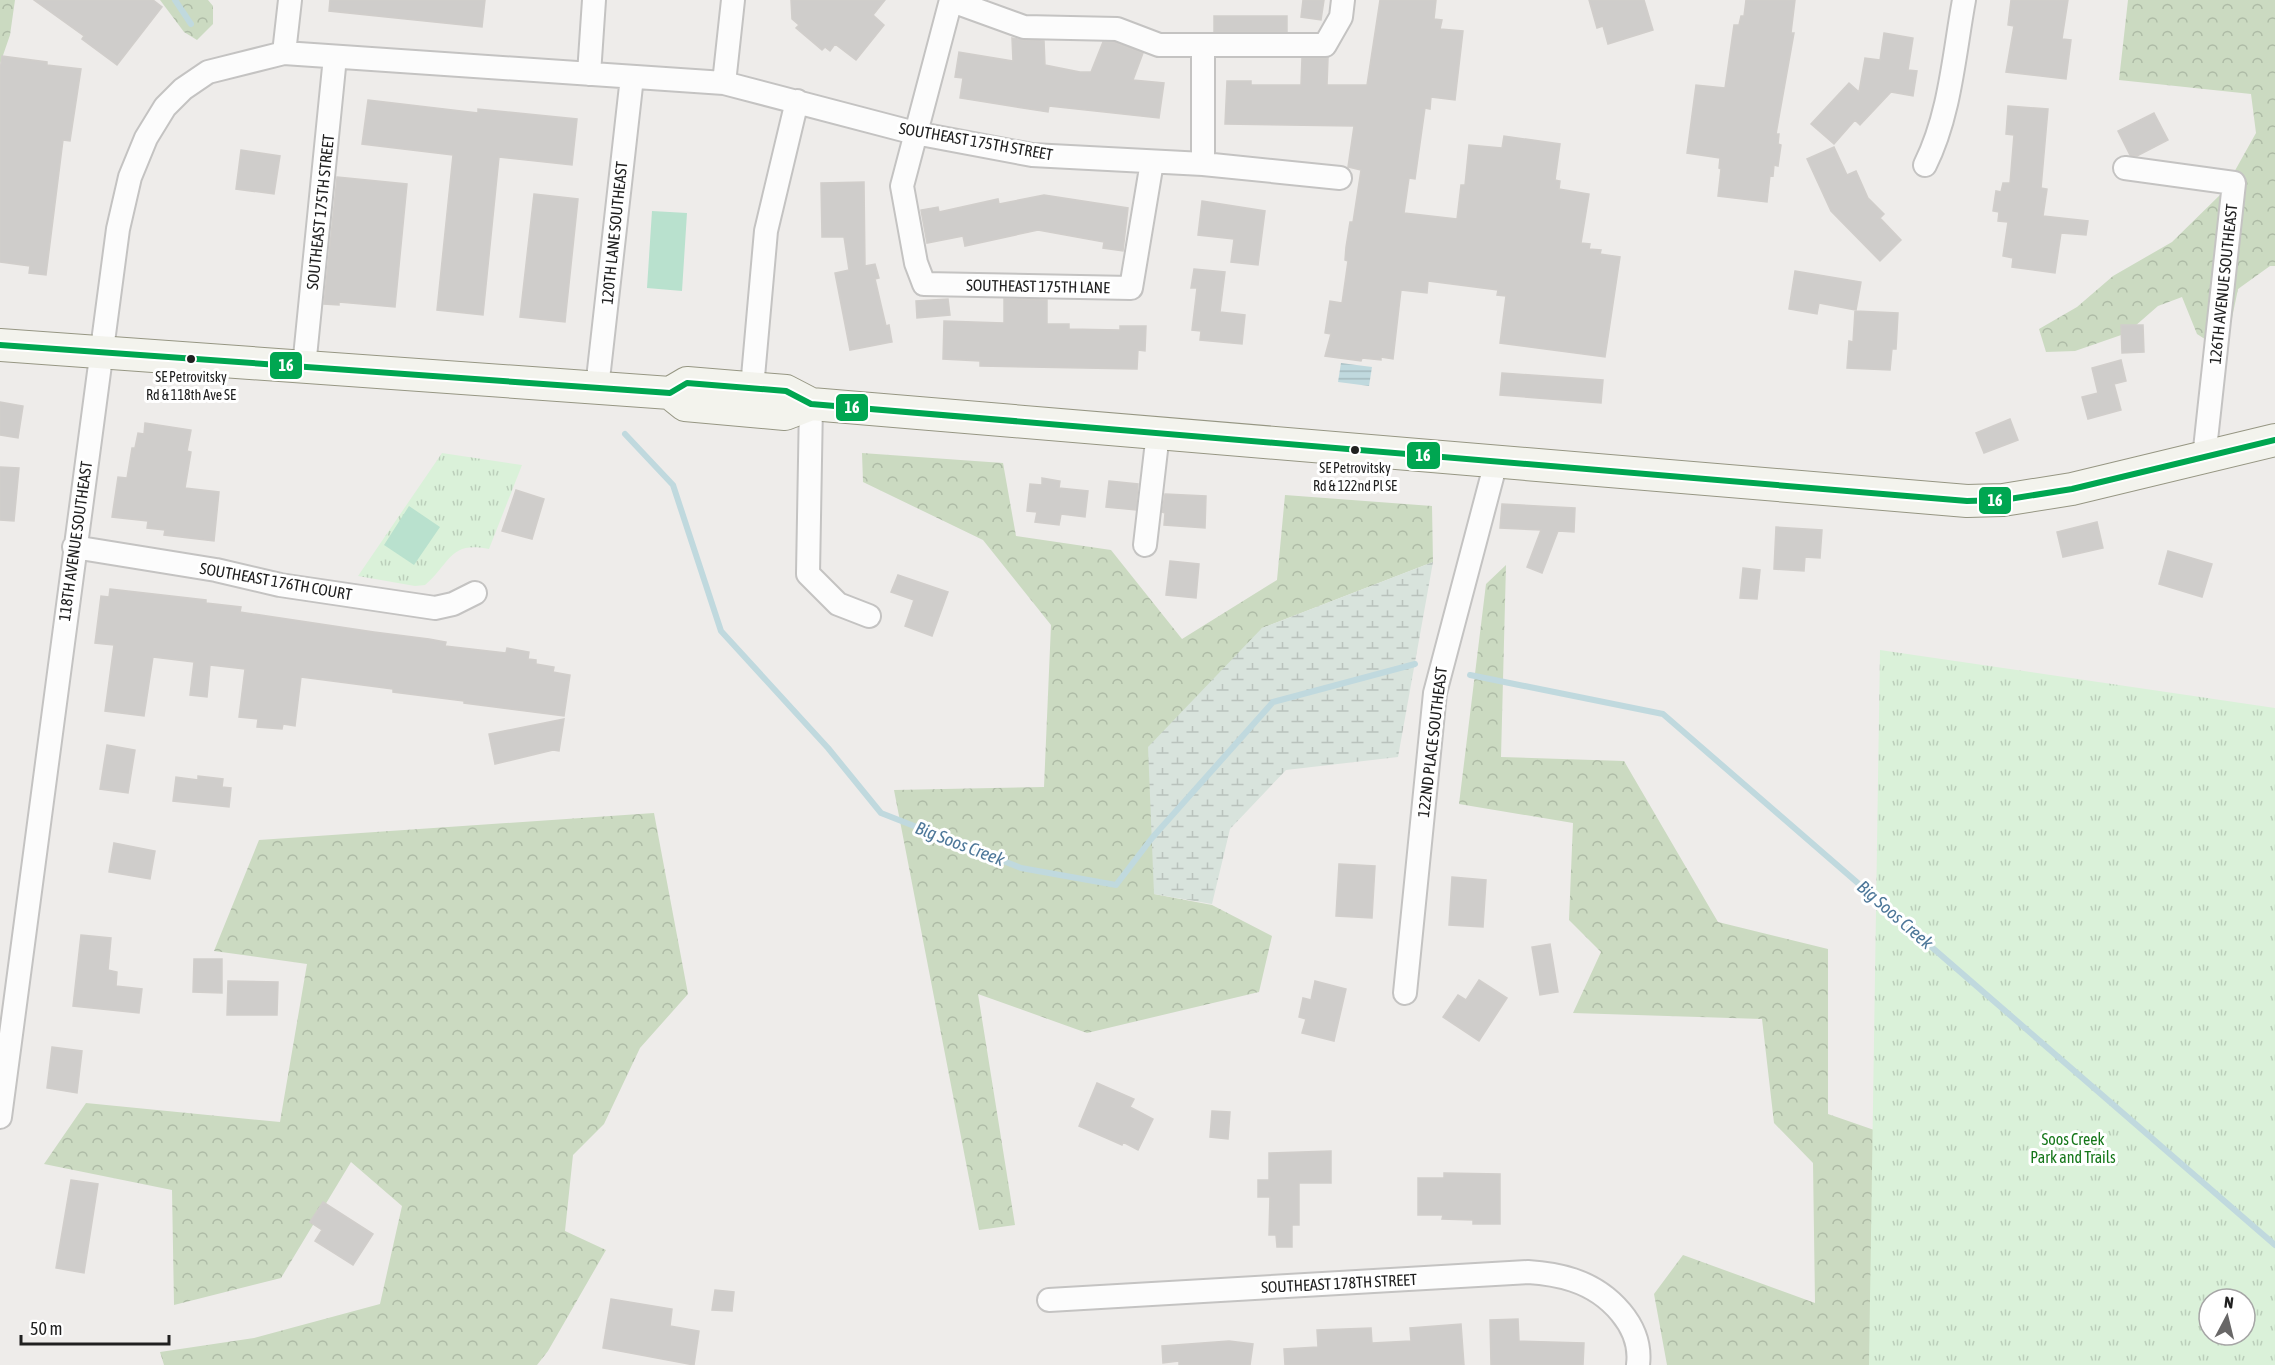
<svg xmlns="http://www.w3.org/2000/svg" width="2275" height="1365" font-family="'Asap Condensed',sans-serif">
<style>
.forest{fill:url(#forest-crowns)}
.wetland{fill:url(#wetland-marsh)}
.park{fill:url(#park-tufts);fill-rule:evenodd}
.pitch{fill:#b9e1ce}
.water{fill:url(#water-rules)}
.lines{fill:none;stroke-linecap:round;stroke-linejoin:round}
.stream{stroke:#c0d9de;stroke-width:6}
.building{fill:#cfcdcb;stroke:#d1cecb;stroke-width:1.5}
.minor-casing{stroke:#c4c3c2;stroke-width:26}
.secondary-casing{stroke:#969683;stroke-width:34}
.minor{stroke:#fcfcfc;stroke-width:22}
.secondary{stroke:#f3f3ed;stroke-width:32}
.bus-1-casing{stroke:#fff;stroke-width:10}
.bus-1{stroke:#00a651;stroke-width:6}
.bus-dot{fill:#202020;stroke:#fff;stroke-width:2}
.labels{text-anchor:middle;stroke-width:6;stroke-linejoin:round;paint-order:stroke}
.bus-label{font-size:14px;fill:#202020;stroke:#fff}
.street-label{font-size:16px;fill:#202020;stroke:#fff}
.park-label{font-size:16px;fill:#16771a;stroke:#fff}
.water-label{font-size:18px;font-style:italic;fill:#4d7799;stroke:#fff}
.line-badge{stroke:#fff;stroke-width:2}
.badge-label{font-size:16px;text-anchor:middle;font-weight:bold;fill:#fff}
</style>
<defs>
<pattern id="forest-crowns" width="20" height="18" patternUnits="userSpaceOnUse" patternTransform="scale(1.5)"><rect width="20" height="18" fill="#cbdac1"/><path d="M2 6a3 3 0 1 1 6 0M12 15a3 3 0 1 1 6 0" fill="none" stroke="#aebba6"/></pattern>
<pattern id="wetland-marsh" width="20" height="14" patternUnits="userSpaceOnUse" patternTransform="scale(1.5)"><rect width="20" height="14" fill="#d8e3dc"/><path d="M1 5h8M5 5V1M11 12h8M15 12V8" fill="none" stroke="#b9c2bc"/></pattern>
<pattern id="park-tufts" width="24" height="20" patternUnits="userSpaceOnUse" patternTransform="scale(1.5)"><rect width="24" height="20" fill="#daf1d9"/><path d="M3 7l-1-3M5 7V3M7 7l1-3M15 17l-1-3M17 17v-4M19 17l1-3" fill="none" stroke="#bbceba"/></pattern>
<pattern id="water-rules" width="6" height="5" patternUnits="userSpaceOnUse" patternTransform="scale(1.5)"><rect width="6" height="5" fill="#c0d9de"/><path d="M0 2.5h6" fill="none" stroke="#a5babe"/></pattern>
</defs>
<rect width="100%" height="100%" fill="#eeecea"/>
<path class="forest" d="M 0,0 L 15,0 L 10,35 L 0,64 Z
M 160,0 L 208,0 L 213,6 L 213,24 L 197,40 L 184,32 Z
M 2128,0 L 2275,0 L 2275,266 L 2270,266 L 2238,289 L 2225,352 L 2197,334 L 2182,297 L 2158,306 L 2127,333 L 2075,351 L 2046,352 L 2039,329 L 2077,307 L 2113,276 L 2172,242 L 2223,192 L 2256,133 L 2251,94 L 2119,80 Z
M 862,453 L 1003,463 L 1016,536 L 1111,550 L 1182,639 L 1277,580 L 1285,495 L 1432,506 L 1433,562 L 1262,628 L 1154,894 L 1212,905 L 1272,936 L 1259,992 L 1087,1033 L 978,994 L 1015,1225 L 979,1230 L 894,790 L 1044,787 L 1051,625 L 983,540 L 863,482 Z
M 1506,565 L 1501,757 L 1624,761 L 1718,922 L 1828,949 L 1828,1114 L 1952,1157 L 2018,1365 L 1667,1365 L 1654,1294 L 1683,1255 L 1815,1303 L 1813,1163 L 1774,1123 L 1762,1019 L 1573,1013 L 1601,952 L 1569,920 L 1573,823 L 1459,804 L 1486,584 Z
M 654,813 L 688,994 L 640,1048 L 604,1124 L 573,1155 L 565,1231 L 606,1250 L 548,1351 L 537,1365 L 164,1365 L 160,1352 L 254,1338 L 380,1304 L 402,1206 L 351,1162 L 281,1278 L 174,1305 L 172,1190 L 44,1164 L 86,1103 L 280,1122 L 307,964 L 214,951 L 259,840 Z"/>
<path class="wetland" d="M 1433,562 L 1398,757 L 1286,770 L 1230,829 L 1212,904 L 1154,894 L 1148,747 L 1262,628 Z"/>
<path class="park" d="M 442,453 L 522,465 L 489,549 C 449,541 451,563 425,585 L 415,586 L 358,576 Z
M 1880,650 L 2275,708 L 2275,1365 L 1869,1365 ZM 2209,1299 L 2245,1299 L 2245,1335 L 2209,1335 Z"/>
<path class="pitch" d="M 652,211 L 687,213 L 682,291 L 647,288 Z
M 409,506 L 440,527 L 414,565 L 384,545 Z"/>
<path class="water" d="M 1341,363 L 1372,367 L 1369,386 L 1338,382 Z"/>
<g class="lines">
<path class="stream" d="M 175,0 L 191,24
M 625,434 L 673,485 L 721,631 L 828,748 L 881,813 L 1021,868 L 1116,885 L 1152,838 L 1273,702 L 1415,664
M 1470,675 L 1663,714 L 2275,1245"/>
</g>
<path class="building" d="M 34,0 L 153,0 L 162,7 L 117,65 L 82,39 L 84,36 Z
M 330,0 L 485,0 L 482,27 L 329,11 Z
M 791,0 L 885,0 L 873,15 L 884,25 L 856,60 L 835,44 L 830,51 L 825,47 L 822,50 L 796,28 L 799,25 L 792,19 Z
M 1303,0 L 1324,0 L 1321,20 L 1301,17 Z
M 1380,0 L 1436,0 L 1434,19 L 1442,20 L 1440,29 L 1463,31 L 1455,100 L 1431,97 L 1430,109 L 1425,108 L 1415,179 L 1409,178 L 1404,213 L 1457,219 L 1461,185 L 1465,185 L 1469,145 L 1502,148 L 1504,136 L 1560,144 L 1555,180 L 1560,181 L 1559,189 L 1589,194 L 1581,243 L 1590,244 L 1589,249 L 1601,250 L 1600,254 L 1620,257 L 1605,357 L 1500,343 L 1506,296 L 1497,295 L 1498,290 L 1428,281 L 1427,293 L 1401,290 L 1393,359 L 1381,357 L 1381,360 L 1362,358 L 1361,361 L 1325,356 L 1331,334 L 1325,333 L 1330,301 L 1342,303 L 1348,261 L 1345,260 L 1346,247 L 1350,222 L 1353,222 L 1361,170 L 1348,167 L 1354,126 L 1225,124 L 1227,81 L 1251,81 L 1251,85 L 1301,85 L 1302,58 L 1328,58 L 1327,85 L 1367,85 Z
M 1589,0 L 1644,0 L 1653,30 L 1608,44 L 1603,26 L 1597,28 Z
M 1746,0 L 1795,0 L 1791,33 L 1794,33 L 1776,134 L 1779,134 L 1778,144 L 1781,145 L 1778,166 L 1774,165 L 1773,176 L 1770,175 L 1767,202 L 1718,196 L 1721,169 L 1719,168 L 1720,158 L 1687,153 L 1696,85 L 1725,88 L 1734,25 L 1739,25 L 1741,16 L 1744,16 Z
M 2011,0 L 2068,0 L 2062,39 L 2071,40 L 2066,79 L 2006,72 L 2014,26 L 2008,25 Z
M 1214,16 L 1287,16 L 1287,32 L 1214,32 Z
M 1884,33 L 1913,38 L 1908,70 L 1917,71 L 1913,96 L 1891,92 L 1860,125 L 1855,120 L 1834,144 L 1811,124 L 1849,83 L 1859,92 L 1865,58 L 1880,60 Z
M 1012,38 L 1024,40 L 1044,41 L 1045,65 L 1080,72 L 1091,72 L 1103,42 L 1114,42 L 1143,53 L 1133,80 L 1164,83 L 1159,118 L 1049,106 L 1048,112 L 960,98 L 963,78 L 955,77 L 959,52 L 1013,61 Z
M 2,56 L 47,62 L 47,65 L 81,69 L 70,141 L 63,140 L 46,275 L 29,273 L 30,266 L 0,262 L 0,70 Z
M 368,100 L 478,113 L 478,109 L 577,119 L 572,165 L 499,157 L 483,315 L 437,310 L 453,155 L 362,144 Z
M 2008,106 L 2048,109 L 2041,188 L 2047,189 L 2043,216 L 2088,221 L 2086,235 L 2061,233 L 2055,273 L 2012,267 L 2013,258 L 2003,256 L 2008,222 L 1998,221 L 1999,212 L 1993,211 L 1996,191 L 2001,192 L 2003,183 L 2010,183 L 2014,135 L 2006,134 Z
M 2154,113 L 2168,140 L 2137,156 L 2130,155 L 2118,131 Z
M 1834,147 L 1847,175 L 1856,171 L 1868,198 L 1884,214 L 1880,218 L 1901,240 L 1880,261 L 1831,211 L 1807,159 Z
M 241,150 L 280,156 L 274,194 L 236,189 Z
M 337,177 L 407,184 L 395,307 L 339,302 L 339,305 L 324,304 Z
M 864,182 L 865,266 L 875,264 L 879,278 L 875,279 L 886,326 L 889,325 L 892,342 L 850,350 L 835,273 L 849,270 L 844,237 L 822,237 L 821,183 Z
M 534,194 L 578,199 L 565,322 L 520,317 Z
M 1044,195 L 1128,208 L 1123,251 L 1103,248 L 1104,242 L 1038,230 L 965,246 L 963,236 L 927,243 L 921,210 L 938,207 L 939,212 L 998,199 L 999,204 Z
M 1202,201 L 1265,211 L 1258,265 L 1231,262 L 1234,239 L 1198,235 Z
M 1194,269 L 1225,272 L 1220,312 L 1245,315 L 1242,344 L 1200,340 L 1201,331 L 1192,330 L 1197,288 L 1191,288 Z
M 1795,271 L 1861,282 L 1856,310 L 1819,303 L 1817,314 L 1789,309 Z
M 948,299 L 950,315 L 917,318 L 916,301 Z
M 1004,299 L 1047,300 L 1047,324 L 1069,324 L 1069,329 L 1120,330 L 1120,326 L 1146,326 L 1145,351 L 1138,350 L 1137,369 L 980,366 L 980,361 L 943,359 L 944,321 L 1004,323 Z
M 1855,311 L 1898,313 L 1896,349 L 1892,349 L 1890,370 L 1847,368 L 1849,341 L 1853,342 Z
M 2121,325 L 2143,325 L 2144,352 L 2122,353 Z
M 2121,360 L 2126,381 L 2114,384 L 2121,410 L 2088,419 L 2082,397 L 2098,393 L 2092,368 Z
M 1502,373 L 1603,380 L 1601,403 L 1500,395 Z
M 0,402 L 23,406 L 18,438 L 0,435 Z
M 2010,419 L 2018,440 L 1984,453 L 1976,433 Z
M 145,423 L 191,430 L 187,451 L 191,452 L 185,488 L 219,492 L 214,541 L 164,535 L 165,530 L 147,528 L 148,521 L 112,517 L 118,477 L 127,478 L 132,448 L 135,448 L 138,433 L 144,434 Z
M 0,467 L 19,468 L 14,521 L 0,520 Z
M 1042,478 L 1060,481 L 1059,488 L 1088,491 L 1085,517 L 1061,514 L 1059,525 L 1035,522 L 1037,512 L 1027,511 L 1030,484 L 1042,485 Z
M 1109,481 L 1138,484 L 1136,510 L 1106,507 Z
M 516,490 L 544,499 L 532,539 L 502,531 Z
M 1165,494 L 1206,496 L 1205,528 L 1164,525 L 1165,513 L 1162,512 Z
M 1502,504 L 1575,508 L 1574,532 L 1558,531 L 1542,573 L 1527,567 L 1541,530 L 1500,528 Z
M 2097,522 L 2103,548 L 2063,557 L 2057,532 Z
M 1776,527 L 1822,530 L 1820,558 L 1805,557 L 1804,571 L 1774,569 Z
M 2168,551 L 2212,564 L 2202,597 L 2159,584 Z
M 1170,561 L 1199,564 L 1196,598 L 1166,595 Z
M 1743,568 L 1760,570 L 1757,599 L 1740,598 Z
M 898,575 L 948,592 L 932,636 L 905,626 L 914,600 L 891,592 Z
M 110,589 L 206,600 L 206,603 L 241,607 L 240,612 L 374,632 L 429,639 L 446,642 L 445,646 L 506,653 L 507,648 L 529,652 L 528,659 L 536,660 L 536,664 L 554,667 L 553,672 L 570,675 L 564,716 L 464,703 L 464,701 L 393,692 L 393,689 L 301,677 L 295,726 L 283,724 L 282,729 L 257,727 L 258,719 L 239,717 L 245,669 L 210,665 L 207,697 L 190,695 L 194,662 L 153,657 L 144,716 L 105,711 L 114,645 L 95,643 L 101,596 L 109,597 Z
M 564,719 L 559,751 L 553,750 L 495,764 L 489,734 Z
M 107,745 L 135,750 L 128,793 L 100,789 Z
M 198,776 L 223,779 L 222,787 L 231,788 L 229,807 L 173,801 L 176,777 L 198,780 Z
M 114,843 L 155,851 L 150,879 L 109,872 Z
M 1339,864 L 1375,866 L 1372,918 L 1336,916 Z
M 1452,877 L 1486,880 L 1483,927 L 1449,925 Z
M 81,935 L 111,938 L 108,970 L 117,972 L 116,986 L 142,989 L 139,1013 L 73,1006 Z
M 1550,944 L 1558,992 L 1540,995 L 1532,947 Z
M 194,959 L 222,959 L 222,993 L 193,992 Z
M 1479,980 L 1507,998 L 1479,1041 L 1443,1017 L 1458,995 L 1466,1000 Z
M 228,981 L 278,982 L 277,1015 L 227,1015 Z
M 1315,981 L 1346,989 L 1334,1041 L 1302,1033 L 1306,1019 L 1299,1017 L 1303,998 L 1311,1000 Z
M 52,1047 L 82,1051 L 77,1093 L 47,1088 Z
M 1097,1083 L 1134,1099 L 1130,1107 L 1153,1119 L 1138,1150 L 1123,1142 L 1122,1145 L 1079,1126 Z
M 1212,1111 L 1230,1112 L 1228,1139 L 1210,1137 Z
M 1331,1151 L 1331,1183 L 1299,1183 L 1299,1225 L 1292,1225 L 1292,1247 L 1277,1247 L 1276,1235 L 1269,1235 L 1270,1197 L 1258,1197 L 1258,1180 L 1269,1180 L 1269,1153 Z
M 1444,1173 L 1500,1174 L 1500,1224 L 1473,1224 L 1473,1220 L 1442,1219 L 1443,1215 L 1418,1215 L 1418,1178 L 1444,1178 Z
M 71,1180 L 98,1184 L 84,1273 L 56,1268 Z
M 323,1202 L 373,1234 L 353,1265 L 315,1241 L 322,1230 L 310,1222 Z
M 715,1290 L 734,1292 L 732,1311 L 712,1310 Z
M 611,1299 L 672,1309 L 670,1326 L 699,1331 L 694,1365 L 603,1348 Z
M 1518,1319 L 1519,1341 L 1584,1343 L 1583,1365 L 1491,1365 L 1490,1320 Z
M 1461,1324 L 1464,1365 L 1285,1365 L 1284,1349 L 1318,1347 L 1317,1330 L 1371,1328 L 1372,1343 L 1411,1341 L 1410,1328 Z
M 1229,1341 L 1253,1344 L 1250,1365 L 1179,1365 L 1179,1361 L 1163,1363 L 1162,1346 Z"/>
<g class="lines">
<g class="minor-casing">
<path id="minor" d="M 951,0 L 902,186 L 916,263 L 924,284 L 1131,288 L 1152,162
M 952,1 L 1024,27 L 1117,29 L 1159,45 L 1325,45 L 1341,17 L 1343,0
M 1203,45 L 1203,164
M 284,53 L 290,0
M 589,74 L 594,0
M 724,83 L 733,0
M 1925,165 C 1950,115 1954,55 1964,0
M 2125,168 L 2234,183 L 2204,458
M 304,367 L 335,57
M 597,388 L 632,77
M 752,388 L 766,231 L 797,101
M 811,404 L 808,574 L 838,604 L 869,616
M 1145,545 L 1158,433
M 74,547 L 216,570 L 280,585 L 435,608 L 453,604 L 475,593
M 1405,993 L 1435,693 L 1496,462
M 0,1117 L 118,229 L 130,177 L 146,138 L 165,107 L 183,89 L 208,72 L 284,53 L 724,83 L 915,133 L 1032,155 L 1203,164 L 1340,178
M 1049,1300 L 1528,1272 C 1544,1273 1558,1275 1573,1280 C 1609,1292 1643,1326 1638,1365"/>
</g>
<g class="secondary-casing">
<path id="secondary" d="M 0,345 L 670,393 L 687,383 L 786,391 L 811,404 L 1967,501 L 2003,500 L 2072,489 L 2275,440
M 670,393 L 685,405 L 785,414 L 811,404"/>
</g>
<use href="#minor" class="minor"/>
<use href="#secondary" class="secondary"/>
<g class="bus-1-casing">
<path id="bus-1" d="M 0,345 L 670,393 L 687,383 L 786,391 L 811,404 L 1967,501 L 2003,500 L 2072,489 L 2275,440"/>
</g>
<use href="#bus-1" class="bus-1"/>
</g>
<g class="bus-dot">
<circle cx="191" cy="359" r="5"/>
<circle cx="1355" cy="450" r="5"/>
</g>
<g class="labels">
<g class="bus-label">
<text x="191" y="382">SE Petrovitsky<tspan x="191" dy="18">Rd &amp; 118th Ave SE</tspan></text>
<text x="1355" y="473">SE Petrovitsky<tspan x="1355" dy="18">Rd &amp; 122nd Pl SE</tspan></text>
</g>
<g class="street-label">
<text transform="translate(976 141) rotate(10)" y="6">SOUTHEAST 175TH STREET</text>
<text transform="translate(320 212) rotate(-84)" y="6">SOUTHEAST 175TH STREET</text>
<text transform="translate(614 233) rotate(-84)" y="6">120TH LANE SOUTHEAST</text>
<text transform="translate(2223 284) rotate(-84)" y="6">126TH AVENUE SOUTHEAST</text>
<text transform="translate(1038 286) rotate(1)" y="6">SOUTHEAST 175TH LANE</text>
<text transform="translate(75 541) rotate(-82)" y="6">118TH AVENUE SOUTHEAST</text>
<text transform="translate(276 581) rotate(10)" y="6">SOUTHEAST 176TH COURT</text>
<text transform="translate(1432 742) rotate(-83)" y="6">122ND PLACE SOUTHEAST</text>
<text transform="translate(1339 1283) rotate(-3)" y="6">SOUTHEAST 178TH STREET</text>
</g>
<g class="park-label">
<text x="2073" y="1145">Soos Creek<tspan x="2073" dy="18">Park and Trails</tspan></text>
</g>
<g class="water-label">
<text transform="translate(960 844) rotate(21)" y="6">Big Soos Creek</text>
<text transform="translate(1895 915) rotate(41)" y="6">Big Soos Creek</text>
</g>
</g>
<g class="line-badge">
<rect x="269" y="351" width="34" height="29" rx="6" fill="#00a651"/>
<rect x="835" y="393" width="34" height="29" rx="6" fill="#00a651"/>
<rect x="1406" y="441" width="35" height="29" rx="6" fill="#00a651"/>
<rect x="1978" y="486" width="34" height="29" rx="6" fill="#00a651"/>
</g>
<g class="badge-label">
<text x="286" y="371">16</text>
<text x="852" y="413">16</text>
<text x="1423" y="461">16</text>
<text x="1995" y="506">16</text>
</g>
<g transform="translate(2227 1317) rotate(7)"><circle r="28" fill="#ffffff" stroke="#a6a6a6" stroke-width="1.5"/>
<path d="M0-4.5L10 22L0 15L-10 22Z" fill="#686767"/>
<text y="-9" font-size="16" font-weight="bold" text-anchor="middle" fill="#202020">N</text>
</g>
<path d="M21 1335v9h148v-9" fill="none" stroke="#202020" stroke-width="3"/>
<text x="30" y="1335" font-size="18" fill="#202020" stroke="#ffffff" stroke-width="4.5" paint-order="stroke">50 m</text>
</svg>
